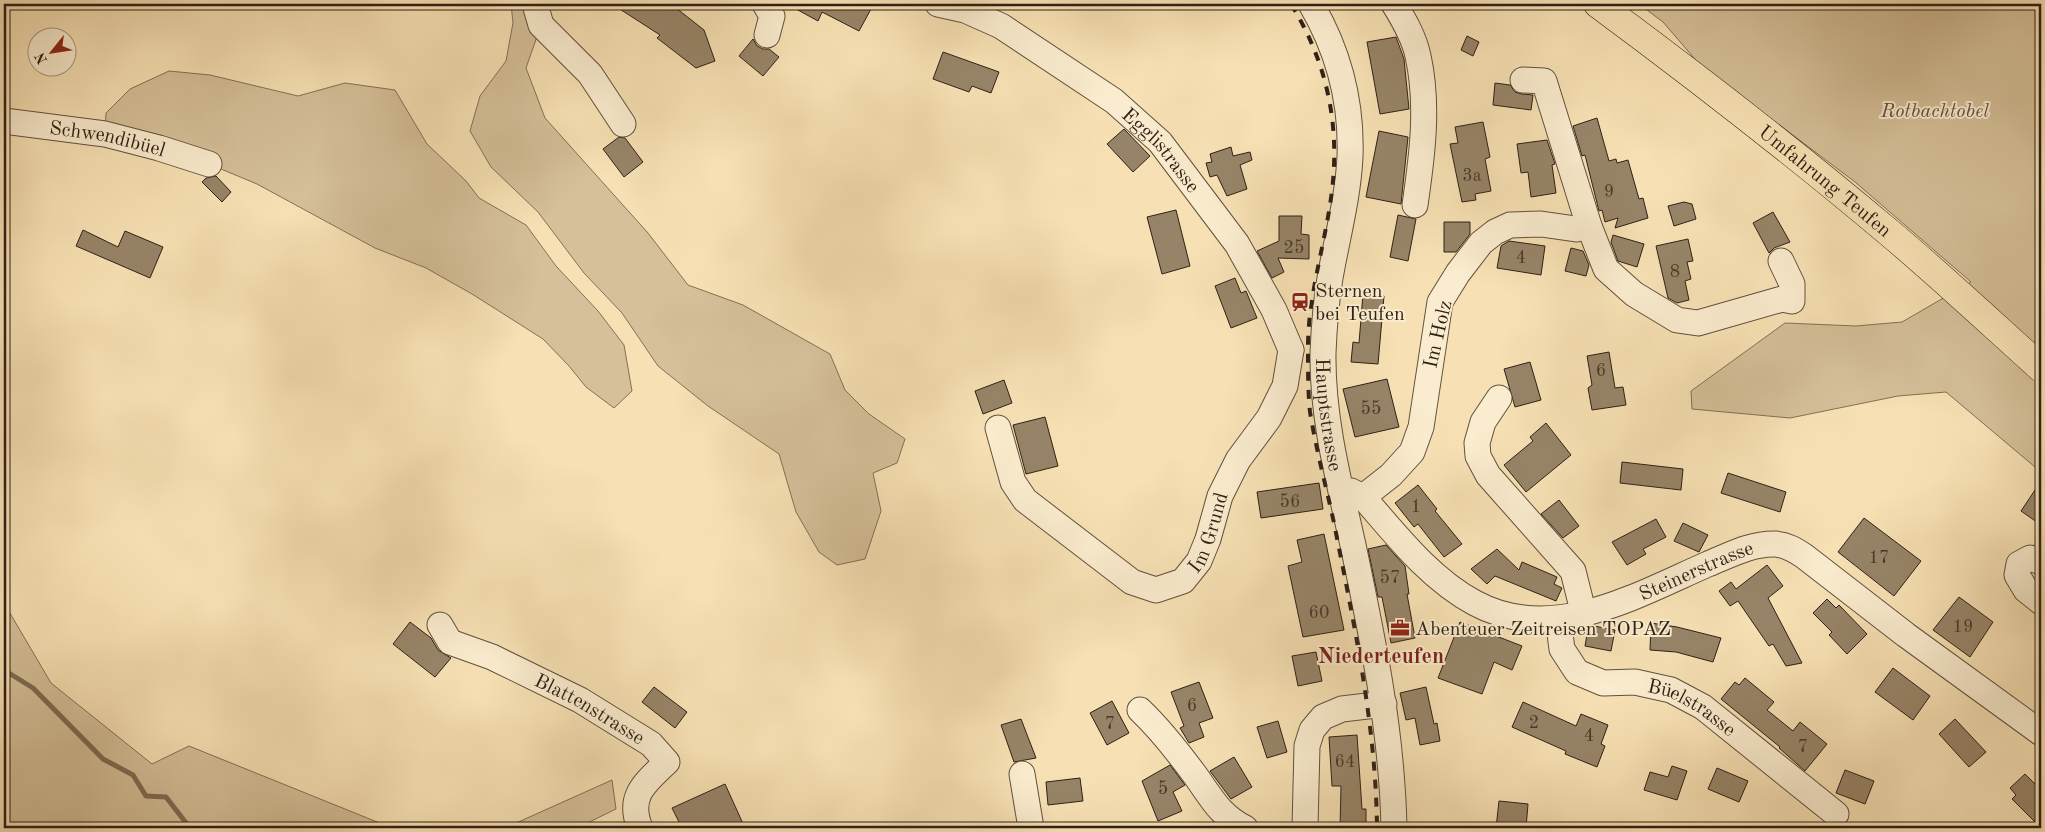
<svg xmlns="http://www.w3.org/2000/svg" width="2045" height="832" font-family="'Old Standard TT',serif">
<style>
.green{fill:#d5c099;stroke:#827058}
.lines{fill:none;stroke-linecap:round;stroke-linejoin:round}
.stream{stroke:#7e6c54;stroke-width:5}
.building{fill:#978468;stroke:#2e2016}
.minor-casing{stroke:#60503e;stroke-width:27}
.major-casing{stroke:#2e2016;stroke-width:29}
.minor{stroke:#faecce;stroke-width:25}
.major{stroke:#f7e1b4;stroke-width:28}
.rail{stroke:#2e2016;stroke-width:4;stroke-dasharray:9 9;stroke-linecap:butt}
.labels{text-anchor:middle;stroke-width:4;stroke-linejoin:round;paint-order:stroke}
.number-label{font-size:18px;fill:#48392a}
.park-label{font-size:20px;font-style:italic;fill:#60503d;stroke:#faecce}
.street-label{font-size:20px;fill:#2e2016;stroke:#faecce}
.poi-label{font-size:20px;fill:#2e2016;stroke:#faecce;text-anchor:start}
.quarter-label{font-size:22px;font-weight:bold;fill:#7a1f14;stroke:#faecce}
</style>
<rect width="100%" height="100%" fill="#f7e1b4"/>
<filter id="stains"><feTurbulence type="fractalNoise" baseFrequency=".004" numOctaves="4"/><feColorMatrix values="0 0 0 0 .2 0 0 0 0 .09 0 0 0 0 .02 0 0 0 .5 -.17"/></filter>
<radialGradient id="worn" r=".72"><stop offset=".6" stop-color="#630" stop-opacity="0"/><stop offset="1" stop-color="#630" stop-opacity=".3"/></radialGradient>
<path class="green" d="M 511,4 L 535,4 L 541,25 L 526,68 L 545,118 L 648,233 L 688,285 L 743,305 L 830,354 L 845,390 L 869,414 L 905,439 L 897,463 L 873,473 L 881,511 L 865,559 L 837,565 L 819,552 L 796,512 L 779,454 L 708,406 L 658,366 L 622,313 L 584,273 L 538,212 L 491,167 L 470,131 L 480,96 L 506,61 L 513,23 Z
M 1639,4 L 2041,4 L 2041,467 L 2035,467 L 1946,392 L 1898,396 L 1790,418 L 1692,409 L 1691,391 L 1785,323 L 1856,326 L 1902,322 L 1971,282 L 1855,182 L 1700,65 L 1663,22 Z
M 169,71 L 210,75 L 298,96 L 345,83 L 395,90 L 427,144 L 466,181 L 479,198 L 526,225 L 556,266 L 598,311 L 624,345 L 632,391 L 614,408 L 586,387 L 569,366 L 543,339 L 472,294 L 426,268 L 375,248 L 257,184 L 209,164 L 105,134 L 106,113 L 130,89 Z
M 4,603 L 51,683 L 152,764 L 189,746 L 392,828 L 4,828 Z
M 612,780 L 616,809 L 577,828 L 505,828 Z"/>
<g class="lines">
<path class="stream" d="M 4,670 L 33,688 L 103,759 L 133,775 L 146,796 L 166,797 L 190,828"/>
</g>
<path class="building" d="M 612,4 L 671,4 L 704,30 L 715,61 L 696,68 L 657,38 L 660,35 Z
M 787,4 L 862,4 L 871,9 L 859,31 L 822,12 L 818,21 Z
M 1467,36 L 1479,42 L 1473,56 L 1461,50 Z
M 1396,37 L 1404,59 L 1409,109 L 1380,114 L 1367,42 Z
M 753,39 L 757,46 L 763,49 L 769,49 L 779,57 L 763,76 L 739,56 Z
M 943,52 L 999,72 L 991,93 L 972,86 L 969,92 L 933,79 Z
M 1495,83 L 1510,85 L 1515,92 L 1522,94 L 1533,95 L 1531,110 L 1493,105 Z
M 1597,118 L 1609,161 L 1616,159 L 1617,163 L 1628,160 L 1639,199 L 1643,198 L 1648,218 L 1615,228 L 1618,218 L 1605,222 L 1602,210 L 1599,211 L 1585,155 L 1582,156 L 1573,126 Z
M 1483,122 L 1490,157 L 1485,159 L 1491,191 L 1475,194 L 1476,200 L 1462,202 L 1450,144 L 1458,143 L 1455,127 Z
M 1124,129 L 1150,156 L 1133,172 L 1107,144 Z
M 1379,131 L 1408,137 L 1401,204 L 1366,197 Z
M 619,137 L 625,138 L 643,162 L 624,177 L 603,149 Z
M 1547,140 L 1555,164 L 1552,165 L 1556,193 L 1531,197 L 1528,172 L 1521,173 L 1517,144 Z
M 1231,147 L 1233,156 L 1250,152 L 1252,160 L 1240,165 L 1247,189 L 1227,196 L 1217,175 L 1210,177 L 1206,163 L 1212,162 L 1210,154 Z
M 216,176 L 231,192 L 222,202 L 202,182 L 206,178 Z
M 1684,202 L 1692,204 L 1696,219 L 1674,226 L 1668,206 Z
M 1176,210 L 1190,266 L 1162,274 L 1147,217 Z
M 1773,212 L 1790,242 L 1774,248 L 1769,253 L 1753,223 Z
M 1398,215 L 1416,219 L 1408,261 L 1390,257 Z
M 1279,216 L 1302,216 L 1301,234 L 1309,235 L 1309,259 L 1278,258 L 1284,272 L 1272,278 L 1257,251 L 1279,241 Z
M 1444,222 L 1470,222 L 1470,234 L 1456,252 L 1444,252 Z
M 83,230 L 118,247 L 125,231 L 163,247 L 150,278 L 76,246 Z
M 1613,235 L 1644,244 L 1637,267 L 1618,261 L 1611,242 Z
M 1688,239 L 1693,261 L 1687,262 L 1691,279 L 1685,281 L 1689,300 L 1677,303 L 1668,298 L 1656,246 Z
M 1509,241 L 1545,246 L 1541,275 L 1497,268 L 1501,246 Z
M 1571,248 L 1583,251 L 1589,265 L 1586,276 L 1565,271 Z
M 1235,278 L 1241,293 L 1246,291 L 1257,318 L 1231,328 L 1215,286 Z
M 1363,294 L 1384,296 L 1378,364 L 1351,362 L 1353,342 L 1359,343 Z
M 1609,352 L 1615,388 L 1623,387 L 1626,405 L 1592,410 L 1588,388 L 1592,385 L 1587,356 Z
M 1530,362 L 1541,400 L 1515,407 L 1504,369 Z
M 1387,379 L 1399,427 L 1355,437 L 1343,389 Z
M 1004,380 L 1012,403 L 983,414 L 975,391 Z
M 1045,417 L 1058,466 L 1026,474 L 1013,425 Z
M 1546,423 L 1571,455 L 1526,492 L 1504,465 L 1533,441 L 1530,437 Z
M 1622,462 L 1683,469 L 1681,490 L 1620,483 Z
M 1728,473 L 1786,492 L 1780,512 L 1721,493 Z
M 2041,481 L 2041,525 L 2021,511 Z
M 1319,483 L 1323,509 L 1261,518 L 1257,492 Z
M 1418,485 L 1437,509 L 1435,511 L 1462,544 L 1444,557 L 1418,524 L 1414,527 L 1395,503 Z
M 1559,500 L 1579,526 L 1563,538 L 1541,514 Z
M 1864,518 L 1921,561 L 1894,596 L 1838,552 Z
M 1656,519 L 1666,537 L 1643,549 L 1646,554 L 1627,565 L 1612,542 Z
M 1683,523 L 1708,535 L 1699,552 L 1674,541 Z
M 1324,534 L 1344,630 L 1303,637 L 1288,566 L 1302,562 L 1297,540 Z
M 1386,545 L 1405,566 L 1409,594 L 1407,594 L 1415,638 L 1391,643 L 1382,597 L 1378,597 L 1368,549 Z
M 1497,549 L 1519,570 L 1522,562 L 1557,577 L 1554,584 L 1562,588 L 1556,601 L 1495,576 L 1487,584 L 1471,569 Z
M 1767,565 L 1783,586 L 1768,598 L 1802,663 L 1786,666 L 1773,644 L 1769,646 L 1738,601 L 1730,606 L 1719,591 L 1731,582 L 1736,589 Z
M 1959,597 L 1993,622 L 1970,657 L 1933,630 Z
M 1827,599 L 1836,608 L 1839,605 L 1867,634 L 1847,654 L 1829,635 L 1832,632 L 1813,613 Z
M 410,622 L 431,638 L 438,650 L 451,658 L 435,677 L 393,644 Z
M 1460,622 L 1522,646 L 1512,670 L 1494,662 L 1482,694 L 1438,678 Z
M 1651,623 L 1677,627 L 1721,638 L 1713,662 L 1676,652 L 1650,650 Z
M 1594,626 L 1615,630 L 1611,651 L 1585,646 L 1588,629 Z
M 1316,652 L 1322,681 L 1298,686 L 1292,656 Z
M 1893,668 L 1930,696 L 1913,720 L 1875,692 Z
M 1745,678 L 1774,702 L 1767,710 L 1793,731 L 1800,722 L 1827,744 L 1805,771 L 1779,748 L 1780,747 L 1721,699 L 1735,682 L 1739,685 Z
M 1199,682 L 1213,718 L 1199,723 L 1204,737 L 1189,743 L 1180,728 L 1184,726 L 1171,692 Z
M 654,687 L 687,712 L 675,728 L 642,702 Z
M 1426,687 L 1434,724 L 1437,723 L 1440,741 L 1420,745 L 1415,718 L 1406,720 L 1400,693 Z
M 1112,701 L 1129,733 L 1107,745 L 1090,713 Z
M 1523,702 L 1576,726 L 1581,714 L 1608,725 L 1601,744 L 1605,746 L 1597,767 L 1565,754 L 1566,751 L 1512,727 Z
M 1021,719 L 1036,758 L 1014,762 L 1001,725 Z
M 1955,719 L 1986,752 L 1969,767 L 1939,734 Z
M 1278,721 L 1287,752 L 1267,758 L 1257,727 Z
M 1357,735 L 1362,809 L 1366,809 L 1366,828 L 1340,828 L 1341,786 L 1332,786 L 1329,737 Z
M 1234,757 L 1252,787 L 1231,799 L 1210,771 Z
M 1170,765 L 1185,785 L 1173,792 L 1182,811 L 1158,821 L 1142,781 Z
M 1672,766 L 1687,771 L 1677,800 L 1644,790 L 1650,772 L 1668,777 Z
M 1717,768 L 1748,781 L 1739,802 L 1708,789 Z
M 1845,770 L 1874,781 L 1865,804 L 1836,793 Z
M 2025,774 L 2041,790 L 2041,828 L 2012,799 L 2016,795 L 2010,788 Z
M 1080,778 L 1083,801 L 1048,805 L 1046,782 Z
M 725,784 L 745,828 L 682,828 L 672,808 Z
M 1499,801 L 1528,804 L 1526,828 L 1496,828 Z"/>
<g class="lines">
<g class="minor-casing">
<g id="minor">
<path d="M 535,4 L 541,25 L 590,74 L 623,124"/>
<path d="M 765,4 L 772,16 L 767,35"/>
<path id="s1" d="M 938,4 L 965,10 L 1001,26 L 1114,101 L 1160,142 L 1237,244 L 1274,310 L 1291,350"/>
<path id="s2" d="M 1311,4 C 1338,50 1352,103 1350,157 C 1348,198 1337,238 1330,278 C 1326,302 1324,328 1323,353 C 1322,418 1339,482 1353,545 C 1373,640 1392,731 1394,828"/>
<path d="M 1394,4 C 1404,20 1414,37 1418,56 C 1429,105 1422,157 1415,205"/>
<path d="M 1523,80 L 1544,81 L 1589,226 L 1606,269 L 1634,294 L 1677,320 L 1698,323 L 1782,299 L 1792,301 L 1792,284 L 1781,261"/>
<path id="s3" d="M 4,121 L 105,134 L 159,148 L 209,164"/>
<path d="M 1499,398 L 1483,422 L 1477,443 L 1478,456 L 1488,475 L 1573,571 L 1584,615"/>
<path id="s4" d="M 998,428 L 1013,482 L 1025,500 L 1132,582 L 1156,590 L 1183,581 L 1199,561 L 1208,539 L 1220,496 L 1238,460 L 1269,418 L 1285,386 L 1291,350"/>
<path id="s5" d="M 1342,493 L 1351,491 L 1363,497 C 1396,535 1430,579 1475,603 C 1552,645 1637,595 1708,564 C 1730,555 1752,543 1776,544 C 1787,545 1795,550 1804,556 L 1906,635 L 2041,733"/>
<path d="M 1363,497 L 1391,475 L 1412,452 L 1421,427 L 1440,302 L 1458,273 L 1481,243 L 1495,232 L 1510,225 L 1541,224 L 1576,229 L 1589,226"/>
<path d="M 2041,562 L 2030,558 L 2019,564 L 2017,575 L 2026,590 L 2041,602"/>
<path id="s6" d="M 1558,619 L 1562,649 L 1577,672 L 1603,683 L 1635,682 L 1671,690 L 1703,707 L 1836,814"/>
<path id="s7" d="M 440,625 L 450,642 L 492,657 L 580,700 L 651,744 L 667,762 C 645,783 627,796 640,828"/>
<path d="M 1140,710 C 1161,730 1178,752 1195,775 C 1211,797 1220,816 1245,828"/>
<path d="M 1022,774 L 1031,828"/>
<path d="M 1305,828 L 1307,746 L 1312,730 L 1323,717 L 1342,709 L 1384,704"/>
</g>
</g>
<g class="major-casing">
<g id="major">
<path id="s8" d="M 1598,4 C 1698,78 1797,155 1892,235 C 1943,278 1992,324 2041,368"/>
</g>
</g>
<use href="#minor" class="minor"/>
<use href="#major" class="major"/>
<path class="rail" d="M 1291,4 C 1328,64 1341,128 1331,198 C 1324,249 1307,300 1308,352 C 1308,372 1308,393 1310,412 C 1316,449 1326,486 1334,523 C 1354,624 1376,725 1377,828"/>
</g>
<defs>
<g id="station-bare" transform="scale(1.5)"><path d="M-3-6H3Q5-6 5-4V2Q5 4 3 4L4.5 6H3L1.5 4h-3L-3 6H-4.5L-3 4Q-5 4-5 2V-4Q-5-6-3-6ZM-3.5-4v3h7v-3ZM-3.5 1v1.5H-2V1ZM2 1v1.5H3.5V1Z" fill="#8f2418" stroke="#faecce" stroke-width="2.5" paint-order="stroke"/></g>
<g id="office-bare" transform="scale(1.5)"><path d="M-6-3h4V-5.5h4V-3h4V5H-6ZM-1-4.5V-3h2v-1.5ZM-6 0V1H6V0Z" fill="#8f2418" stroke="#faecce" stroke-width="2.5" paint-order="stroke"/></g>
</defs>
<g fill-rule="evenodd">
<use href="#station-bare" x="1300" y="302"/>
<use href="#office-bare" x="1400" y="628"/>
</g>
<g class="labels">
<g class="number-label">
<text x="1472" y="181">3a</text>
<text x="1609" y="197">9</text>
<text x="1294" y="253">25</text>
<text x="1521" y="263">4</text>
<text x="1675" y="277">8</text>
<text x="1601" y="376">6</text>
<text x="1371" y="414">55</text>
<text x="1290" y="507">56</text>
<text x="1416" y="512">1</text>
<text x="1879" y="563">17</text>
<text x="1390" y="583">57</text>
<text x="1319" y="618">60</text>
<text x="1963" y="632">19</text>
<text x="1192" y="711">6</text>
<text x="1534" y="728">2</text>
<text x="1110" y="729">7</text>
<text x="1589" y="741">4</text>
<text x="1803" y="752">7</text>
<text x="1345" y="767">64</text>
<text x="1163" y="794">5</text>
</g>
<g class="park-label">
<text x="1935" y="117">Rotbachtobel</text>
</g>
<g class="street-label">
<text dy="7" stroke="none"><textPath href="#s3" startOffset="105">Schwendibüel</textPath></text>
<text dy="7" stroke="none"><textPath href="#s1" startOffset="271">Egglistrasse</textPath></text>
<text dy="7" stroke="none"><textPath href="#s8" startOffset="288">Umfahrung Teufen</textPath></text>
<text transform="translate(1437 334) rotate(-77)" y="7">Im Holz</text>
<text dy="7" stroke="none"><textPath href="#s2" startOffset="420">Hauptstrasse</textPath></text>
<text dy="7" stroke="none"><textPath href="#s4" startOffset="322">Im Grund</textPath></text>
<text dy="7" stroke="none"><textPath href="#s5" startOffset="410">Steinerstrasse</textPath></text>
<text dy="7" stroke="none"><textPath href="#s7" startOffset="175">Blattenstrasse</textPath></text>
<text dy="7" stroke="none"><textPath href="#s6" startOffset="181">Büelstrasse</textPath></text>
</g>
<g class="poi-label">
<text x="1315" y="297">Sternen<tspan x="1315" dy="23">bei Teufen</tspan></text>
<text x="1415" y="635">Abenteuer Zeitreisen TOPAZ</text>
</g>
<g class="quarter-label">
<text x="1381" y="663">Niederteufen</text>
</g>
</g>
<rect width="2045" height="832" fill="none" stroke="#f7e1b4" stroke-width="20"/>
<rect x="5" y="5" width="2035" height="822" fill="none" stroke="#2e2016" stroke-width="2.5"/>
<rect x="10" y="10" width="2025" height="812" fill="none" stroke="#2e2016"/>
<g transform="translate(52 52) rotate(240)"><circle r="24" fill="#faecce" stroke="#a89a84"/>
<path d="M0-4L9 19L0 12L-9 19Z" fill="#8f2418"/>
<text y="-8" font-size="14" font-weight="bold" text-anchor="middle" fill="#2e2016">N</text>
</g>
<rect width="100%" height="100%" filter="url(#stains)"/>
<rect width="100%" height="100%" fill="url(#worn)"/>
</svg>
